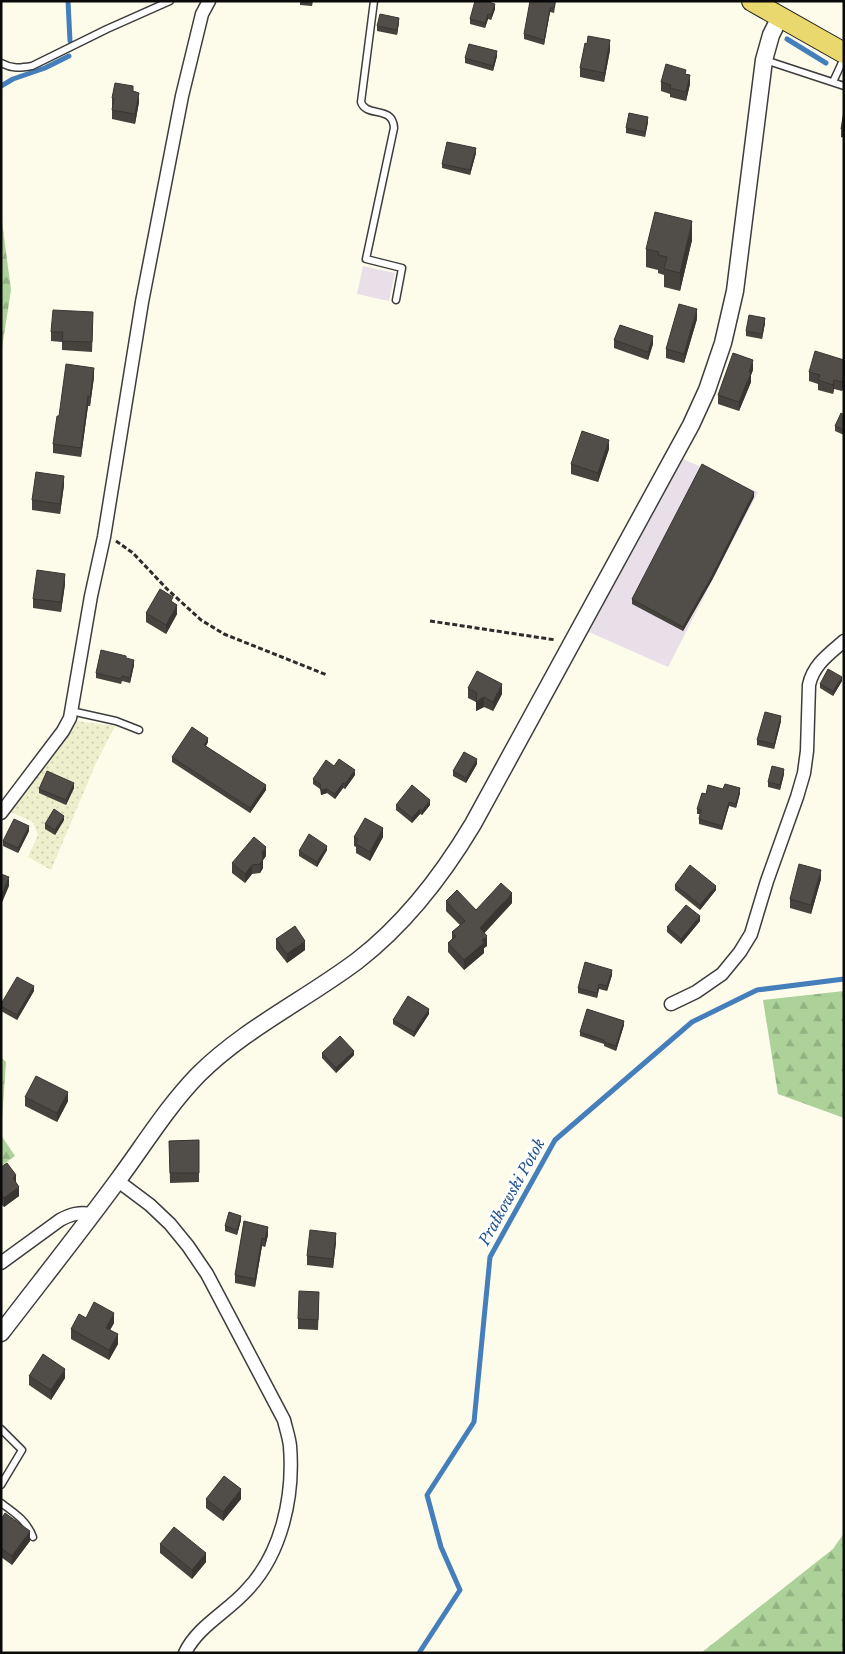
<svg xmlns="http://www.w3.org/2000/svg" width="845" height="1654" font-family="'Libre Baskerville',serif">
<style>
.industrial{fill:#e8dfe8}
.farmland{fill:url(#farmland-dots)}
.forest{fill:url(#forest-firs)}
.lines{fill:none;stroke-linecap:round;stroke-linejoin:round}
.stream{stroke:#447fbc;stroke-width:5}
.service-casing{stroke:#3d3d3d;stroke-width:9}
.minor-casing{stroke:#3d3d3d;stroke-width:15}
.tertiary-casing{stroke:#3d3d3d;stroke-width:19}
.primary-casing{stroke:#1b1b1b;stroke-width:22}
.path{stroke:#2c2c2c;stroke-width:3;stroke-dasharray:5 2.5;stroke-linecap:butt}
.service{stroke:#fff;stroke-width:6}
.minor{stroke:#fff;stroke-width:12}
.tertiary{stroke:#fff;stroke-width:16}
.primary{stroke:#e8d86e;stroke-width:20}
.wall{fill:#46423e}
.shaded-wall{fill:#393632}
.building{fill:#514d48;stroke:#393632}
.labels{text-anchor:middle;stroke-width:5;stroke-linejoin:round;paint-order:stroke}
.water-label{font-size:15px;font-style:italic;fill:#23538c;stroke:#fff}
</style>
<defs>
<pattern id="farmland-dots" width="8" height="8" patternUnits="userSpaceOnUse" patternTransform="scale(1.25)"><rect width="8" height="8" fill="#eeefcd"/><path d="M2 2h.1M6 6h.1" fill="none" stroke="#cbccaf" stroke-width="1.8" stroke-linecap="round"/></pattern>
<pattern id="forest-firs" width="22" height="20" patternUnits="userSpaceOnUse" patternTransform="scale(1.25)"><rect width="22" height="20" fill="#acd199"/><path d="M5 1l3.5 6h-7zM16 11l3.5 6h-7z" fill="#93b282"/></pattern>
</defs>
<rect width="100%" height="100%" fill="#fdfbea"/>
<path class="industrial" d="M 363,266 L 395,273 L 389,301 L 357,294 Z
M 683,459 L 758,492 L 668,667 L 589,632 Z"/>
<path class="farmland" d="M 77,721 L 115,726 L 96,763 L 51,870 L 28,857 L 38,835 L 33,822 L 9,811 Z"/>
<path class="forest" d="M 1,214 L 11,290 L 1,354 Z
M 844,991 L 844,1118 L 778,1094 L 763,1000 Z
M 1,1057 L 6,1062 L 1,1134 Z
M 1,1135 L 15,1156 L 1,1166 Z
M 844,1533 L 844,1653 L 701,1653 L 833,1549 Z"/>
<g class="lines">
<path class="stream" d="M 68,1 L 70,41
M 787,39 L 826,63
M 1,86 L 13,79 L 45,68 L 69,56
M 419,1653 L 460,1590 L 441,1547 L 427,1495 L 474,1422 L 490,1257 L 555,1140 L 692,1022 L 757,990 L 844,979"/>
<g class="service-casing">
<path id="service" d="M 374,1 L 361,102 C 366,118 393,105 394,128 L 366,259 L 402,268 L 396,300
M 765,60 L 844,86
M 1,63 C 12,69 20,68 32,66 L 107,29 L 170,1
M 833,82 L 844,58
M 71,711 L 116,721 L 139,730
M 1,1429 L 22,1450 L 1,1485
M 1,1503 C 15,1513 27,1521 33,1537"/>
</g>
<g class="minor-casing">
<path id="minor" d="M 1,813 L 63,731 L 70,718 L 91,596 L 104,537 L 142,302 L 182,96 L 202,14 L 209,1
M 671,1004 L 696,992 L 722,974 L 740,952 L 751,934 L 767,881 L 797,797 L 804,773 L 807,751 L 809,685 C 813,665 829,654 844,641
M 118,1181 L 150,1205 L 170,1224 L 188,1246 L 207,1274 L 284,1420 C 286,1429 289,1437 290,1446 C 294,1496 282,1554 246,1591 C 227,1612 197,1627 185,1653
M 1,1263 L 60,1220 C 71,1214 79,1212 92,1214"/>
</g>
<g class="tertiary-casing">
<path id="tertiary" d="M 1,1333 C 40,1282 80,1232 118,1180 C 144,1145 167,1107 198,1075 C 244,1029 305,1000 357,961 C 405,924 442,876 473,824 L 691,425 L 707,390 L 723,343 L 735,291 L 764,60 L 771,35 L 780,17"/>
</g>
<g class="primary-casing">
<path id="primary" d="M 752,1 L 844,53"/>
</g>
<path class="path" d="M 116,541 L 133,553 L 167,589 L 201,620 L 224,634 L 327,675
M 430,621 L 556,640"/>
<use href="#service" class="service"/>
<use href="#minor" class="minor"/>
<use href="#tertiary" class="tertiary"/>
<use href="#primary" class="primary"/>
</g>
<path class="wall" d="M 300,1 L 313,1 L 312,6 L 300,5 Z
M 556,1 L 554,13 L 550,12 L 544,45 L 524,39 L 524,34 Z
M 492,3 L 495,9 L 491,20 L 488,19 L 485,28 L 470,24 L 470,19 Z
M 399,22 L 397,35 L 377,31 L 377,26 Z
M 610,50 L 604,82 L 580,77 L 580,68 Z
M 497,56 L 493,71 L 465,63 L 465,58 Z
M 686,74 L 690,84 L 686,101 L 670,97 L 670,94 L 661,91 L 661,82 Z
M 133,92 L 139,102 L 135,124 L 112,119 L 112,98 Z
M 844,111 L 844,138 L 841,137 L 841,129 Z
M 648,122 L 645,137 L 626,133 L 626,128 Z
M 476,153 L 470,175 L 442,168 L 442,164 Z
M 692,240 L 680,291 L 664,287 L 664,275 L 658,273 L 658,270 L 646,267 L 646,249 Z
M 697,319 L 684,363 L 666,358 L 666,349 Z
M 93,322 L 92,352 L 62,350 L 62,342 L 51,341 L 51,332 Z
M 765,323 L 762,339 L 746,336 L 746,331 Z
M 614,340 L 653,344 L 648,360 L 614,348 Z
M 844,360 L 844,386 L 842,391 L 834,389 L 833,394 L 818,390 L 818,384 L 809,381 L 809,372 Z
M 753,370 L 751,375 L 751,382 L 739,411 L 718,404 L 718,395 Z
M 94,377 L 90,406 L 88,406 L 81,457 L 53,453 L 53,444 L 59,416 Z
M 844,415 L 844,435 L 835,431 L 835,426 Z
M 609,449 L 598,482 L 571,474 L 571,464 Z
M 64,485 L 60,514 L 32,510 L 32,500 Z
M 754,497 L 712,580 L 683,631 L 632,604 L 632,599 Z
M 65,584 L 61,612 L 33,608 L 33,599 Z
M 146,613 L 177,614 L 166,634 L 146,622 Z
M 126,659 L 134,665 L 130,683 L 122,681 L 121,684 L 96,678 L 96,673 Z
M 842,681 L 833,696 L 820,688 L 820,684 Z
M 468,688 L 502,694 L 493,711 L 484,707 L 476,711 L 476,702 L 468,698 Z
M 781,721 L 774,749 L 757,745 L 757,740 Z
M 208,742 L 206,746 L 266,790 L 250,813 L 172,762 L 172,757 Z
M 477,764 L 466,783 L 453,776 L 453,771 Z
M 334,766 L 355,775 L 345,789 L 343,788 L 335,799 L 327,793 L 321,795 L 320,789 L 313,784 L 313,779 Z
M 784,774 L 780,790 L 768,787 L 768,782 Z
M 74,788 L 66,805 L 39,793 L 39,789 Z
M 740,793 L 736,808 L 729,806 L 722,830 L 699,824 L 699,819 L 700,814 L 697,814 L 697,809 L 706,794 Z
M 396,805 L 430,805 L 422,815 L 420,814 L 412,823 L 396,810 Z
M 64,820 L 55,835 L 45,829 L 45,824 Z
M 29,831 L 18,853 L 3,846 L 3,841 Z
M 354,837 L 383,837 L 370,861 L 356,853 L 356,847 L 354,846 Z
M 327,850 L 317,867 L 299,856 L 299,851 Z
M 266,856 L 263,860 L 263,868 L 260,873 L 252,874 L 245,883 L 232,873 L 232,863 Z
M 821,879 L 811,914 L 790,908 L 790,899 Z
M 675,885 L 716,890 L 700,910 L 675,890 Z
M 446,901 L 476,910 L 512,903 L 484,933 L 487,946 L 484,948 L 484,953 L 464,970 L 448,952 L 448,943 L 452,939 L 452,932 L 460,925 L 446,911 Z
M 700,921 L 681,944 L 667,932 L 667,927 Z
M 276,939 L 305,950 L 287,963 L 276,949 Z
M 612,975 L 607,991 L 599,989 L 597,998 L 578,993 L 578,988 Z
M 34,991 L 17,1020 L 1,1011 L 1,1004 Z
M 429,1014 L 414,1037 L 393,1024 L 393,1020 Z
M 624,1025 L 616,1051 L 604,1046 L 604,1044 L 580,1036 L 580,1032 Z
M 322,1053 L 354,1055 L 336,1073 L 322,1058 Z
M 25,1097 L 68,1101 L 57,1122 L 25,1106 Z
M 199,1140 L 199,1182 L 170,1183 L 169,1141 Z
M 1,1167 L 16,1183 L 19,1196 L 4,1207 L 1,1204 Z
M 241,1220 L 237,1235 L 225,1231 L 225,1226 Z
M 244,1221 L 268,1235 L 265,1247 L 262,1246 L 255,1287 L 235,1283 L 235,1275 Z
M 336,1242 L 333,1268 L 307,1265 L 307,1256 Z
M 319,1301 L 318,1330 L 298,1329 L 298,1319 Z
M 86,1318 L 114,1323 L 110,1330 L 118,1344 L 109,1360 L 71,1339 L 71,1329 Z
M 29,1376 L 65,1378 L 51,1400 L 29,1385 Z
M 206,1499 L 241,1499 L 223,1521 L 206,1508 Z
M 1,1519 L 30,1541 L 12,1565 L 1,1557 Z
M 160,1544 L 206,1562 L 192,1579 L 160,1553 Z"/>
<path class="shaded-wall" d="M 495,4 L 495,9 L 491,20 L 491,15 Z
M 550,8 L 550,12 L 544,45 L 544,40 Z
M 488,14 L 488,19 L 485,28 L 485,23 Z
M 399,18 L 399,22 L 397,35 L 397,30 Z
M 610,40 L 610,50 L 604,82 L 604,73 Z
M 497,51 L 497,56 L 493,71 L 493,66 Z
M 690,75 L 690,84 L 686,101 L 686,92 Z
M 139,93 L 139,102 L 135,124 L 135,114 Z
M 648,117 L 648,122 L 645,137 L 645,132 Z
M 476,148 L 476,153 L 470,175 L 470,170 Z
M 692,221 L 692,240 L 680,291 L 680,273 Z
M 697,309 L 697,319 L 684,363 L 684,354 Z
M 765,318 L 765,323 L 762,339 L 762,334 Z
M 653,336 L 653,344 L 648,360 L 648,352 Z
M 753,360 L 753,370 L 751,375 L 751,382 L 739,411 L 739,402 Z
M 94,368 L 94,377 L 90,406 L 90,397 Z
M 844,377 L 844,386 L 842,391 L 842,382 Z
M 834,380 L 834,389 L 833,394 L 833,385 Z
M 88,396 L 88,406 L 81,457 L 81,448 Z
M 609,440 L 609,449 L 598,482 L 598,473 Z
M 64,476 L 64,485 L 60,514 L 60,504 Z
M 754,492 L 754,497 L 712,580 L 683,631 L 683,627 Z
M 65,574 L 65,584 L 61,612 L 61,602 Z
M 177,605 L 177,614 L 166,634 L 166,625 Z
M 134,660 L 134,665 L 130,683 L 130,678 Z
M 842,677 L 842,681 L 833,696 L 833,691 Z
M 502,684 L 502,694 L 493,711 L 493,702 Z
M 484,697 L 484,707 L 476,711 L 476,702 Z
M 781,716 L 781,721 L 774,749 L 774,744 Z
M 208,738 L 208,742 L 204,749 L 204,745 Z
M 477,759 L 477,764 L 466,783 L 466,778 Z
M 784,769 L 784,774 L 780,790 L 780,785 Z
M 355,770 L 355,775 L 345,789 L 345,784 Z
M 74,783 L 74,788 L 66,805 L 66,800 Z
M 343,783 L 343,788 L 335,799 L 335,794 Z
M 266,785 L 266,790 L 250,813 L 250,808 Z
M 740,788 L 740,793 L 736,808 L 736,804 Z
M 327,789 L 327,793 L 321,795 L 321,790 Z
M 430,800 L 430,805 L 422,815 L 422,811 Z
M 729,802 L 729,806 L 722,830 L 722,826 Z
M 420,809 L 420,814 L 412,823 L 412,818 Z
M 64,816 L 64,820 L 55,835 L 55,830 Z
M 29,826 L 29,831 L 18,853 L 18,848 Z
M 383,828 L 383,837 L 370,861 L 370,852 Z
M 327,846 L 327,850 L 317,867 L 317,862 Z
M 266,847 L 266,856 L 263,860 L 263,868 L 260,873 L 260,864 L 262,852 Z
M 252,865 L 252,874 L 245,883 L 245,874 Z
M 821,870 L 821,879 L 811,914 L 811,905 Z
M 9,877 L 9,886 L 1,905 L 1,896 Z
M 716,886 L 716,890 L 700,910 L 700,905 Z
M 512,893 L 512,903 L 480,938 L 480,928 Z
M 700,916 L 700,921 L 681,944 L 681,939 Z
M 487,936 L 487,946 L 484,948 L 484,953 L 464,970 L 464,960 Z
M 305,941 L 305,950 L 287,963 L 287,954 Z
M 612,970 L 612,975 L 607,991 L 607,986 Z
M 599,984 L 599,989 L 597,998 L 597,993 Z
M 34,986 L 34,991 L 17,1020 L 17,1015 Z
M 429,1009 L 429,1014 L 414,1037 L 414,1032 Z
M 624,1021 L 624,1025 L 616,1051 L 616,1046 Z
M 354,1051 L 354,1055 L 336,1073 L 336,1068 Z
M 68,1092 L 68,1101 L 57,1122 L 57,1113 Z
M 16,1175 L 16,1185 L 13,1178 Z
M 19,1187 L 19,1196 L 4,1207 L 4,1198 Z
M 241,1216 L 241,1220 L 237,1235 L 237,1230 Z
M 268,1227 L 268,1235 L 265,1247 L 265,1239 Z
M 336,1233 L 336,1242 L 333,1268 L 333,1259 Z
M 262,1238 L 262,1246 L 255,1287 L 255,1279 Z
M 114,1313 L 114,1323 L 106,1337 L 106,1328 Z
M 118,1334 L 118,1344 L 109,1360 L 109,1350 Z
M 65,1369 L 65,1378 L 51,1400 L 51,1390 Z
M 241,1489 L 241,1499 L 223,1521 L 223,1512 Z
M 30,1531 L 30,1541 L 12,1565 L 12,1556 Z
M 206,1553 L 206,1562 L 192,1579 L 192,1570 Z"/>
<path class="building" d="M 475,1 L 491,1 L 491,3 L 495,4 L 491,15 L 488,14 L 485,23 L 470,19 Z
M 530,1 L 555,1 L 554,8 L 550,8 L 544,40 L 524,34 Z
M 380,14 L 399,18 L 397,30 L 377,26 Z
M 588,36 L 610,40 L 604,73 L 580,68 L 585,43 L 587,44 Z
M 469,44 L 497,51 L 493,66 L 465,58 Z
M 666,64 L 686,70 L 685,74 L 690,75 L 686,92 L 670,88 L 671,85 L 661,82 Z
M 115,83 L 133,86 L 133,91 L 139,93 L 135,114 L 112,110 L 114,99 L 112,98 Z
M 844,111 L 844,129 L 841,129 Z
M 629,113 L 648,117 L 645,132 L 626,128 Z
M 447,142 L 476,148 L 470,170 L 442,164 Z
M 655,212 L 692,221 L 680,273 L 664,269 L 667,257 L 658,255 L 659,252 L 646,249 Z
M 679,304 L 697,309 L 684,354 L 666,349 Z
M 53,310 L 93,312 L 92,342 L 62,341 L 63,332 L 51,332 Z
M 749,315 L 765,318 L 762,334 L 746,331 Z
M 620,325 L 653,336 L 648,352 L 614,340 Z
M 815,351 L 844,360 L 844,377 L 842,382 L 834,380 L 833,385 L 818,380 L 820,375 L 809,372 Z
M 733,353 L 753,360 L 749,372 L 751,373 L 739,402 L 718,395 Z
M 66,364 L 94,368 L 90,397 L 88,396 L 81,448 L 53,444 L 57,416 L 59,416 Z
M 841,413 L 844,415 L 844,430 L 835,426 Z
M 582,431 L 609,440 L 598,473 L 571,464 Z
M 702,464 L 754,492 L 712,576 L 683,627 L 632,599 Z
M 36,472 L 64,476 L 60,504 L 32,500 Z
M 37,570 L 65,574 L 61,602 L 33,599 Z
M 160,589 L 173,597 L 171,601 L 177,605 L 166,625 L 146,613 Z
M 101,650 L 126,656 L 126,658 L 134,660 L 130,678 L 122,676 L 121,679 L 96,673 Z
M 828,669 L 842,677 L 833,691 L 820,684 Z
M 477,671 L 502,684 L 493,702 L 484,697 L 476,702 L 477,693 L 468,688 Z
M 765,712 L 781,716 L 774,744 L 757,740 Z
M 192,727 L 208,738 L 204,745 L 266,785 L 250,808 L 172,757 Z
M 464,752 L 477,759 L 466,778 L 453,771 Z
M 339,759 L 355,770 L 345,784 L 343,783 L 335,794 L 327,789 L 321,790 L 320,784 L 313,779 L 326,760 L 334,766 Z
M 772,766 L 784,769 L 780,785 L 768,782 Z
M 47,771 L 74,783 L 66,800 L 39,789 Z
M 725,784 L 740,788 L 736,804 L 729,802 L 722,826 L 699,819 L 701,810 L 697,809 L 702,793 L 706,794 L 708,785 L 723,789 Z
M 412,785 L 430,800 L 422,811 L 420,809 L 412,818 L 396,805 Z
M 54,809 L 64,816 L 55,830 L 45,824 Z
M 365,818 L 383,828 L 370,852 L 356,844 L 358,839 L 354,837 Z
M 14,819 L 29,826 L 18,848 L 3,841 Z
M 309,834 L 327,846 L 317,862 L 299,851 Z
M 254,837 L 266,847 L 262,852 L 263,859 L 260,864 L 252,865 L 245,874 L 232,863 Z
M 799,864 L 821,870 L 811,905 L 790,899 Z
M 690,865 L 716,886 L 700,905 L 675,885 Z
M 1,874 L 9,877 L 1,896 Z
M 501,883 L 512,893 L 480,928 L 487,936 L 482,940 L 484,943 L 464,960 L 448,943 L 456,936 L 452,932 L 465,921 L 446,901 L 457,890 L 476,910 Z
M 686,905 L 700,916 L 681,939 L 667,927 Z
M 295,926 L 305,941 L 287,954 L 276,939 Z
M 585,962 L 612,970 L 607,986 L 599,984 L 597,993 L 578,988 Z
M 17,977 L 34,986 L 17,1015 L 1,1006 L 1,1004 Z
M 408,996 L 429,1009 L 414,1032 L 393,1020 Z
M 587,1009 L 624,1021 L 616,1046 L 604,1042 L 604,1040 L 580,1032 Z
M 340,1036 L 354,1051 L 336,1068 L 322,1053 Z
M 36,1076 L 68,1092 L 57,1113 L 25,1097 Z
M 199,1140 L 199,1173 L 170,1173 L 169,1141 Z
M 7,1163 L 16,1175 L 13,1178 L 19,1187 L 4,1198 L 1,1194 L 1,1167 Z
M 229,1212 L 241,1216 L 237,1230 L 225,1226 Z
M 244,1221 L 268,1227 L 265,1239 L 262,1238 L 255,1279 L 235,1275 Z
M 310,1230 L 336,1233 L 333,1259 L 307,1256 Z
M 299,1291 L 319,1292 L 318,1320 L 298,1319 Z
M 94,1302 L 114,1313 L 106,1328 L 118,1334 L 109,1350 L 71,1329 L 79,1314 L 86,1318 Z
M 43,1354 L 65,1369 L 51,1390 L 29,1376 Z
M 224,1476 L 241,1489 L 223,1512 L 206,1499 Z
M 5,1513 L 30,1531 L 12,1556 L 1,1548 L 1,1519 Z
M 174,1527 L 206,1553 L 192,1570 L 160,1544 Z"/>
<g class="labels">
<g class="water-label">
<text transform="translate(512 1192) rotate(-61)" y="5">Prałkowski Potok</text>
</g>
</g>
<rect width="845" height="1654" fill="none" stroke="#0a0a0a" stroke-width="5"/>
</svg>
